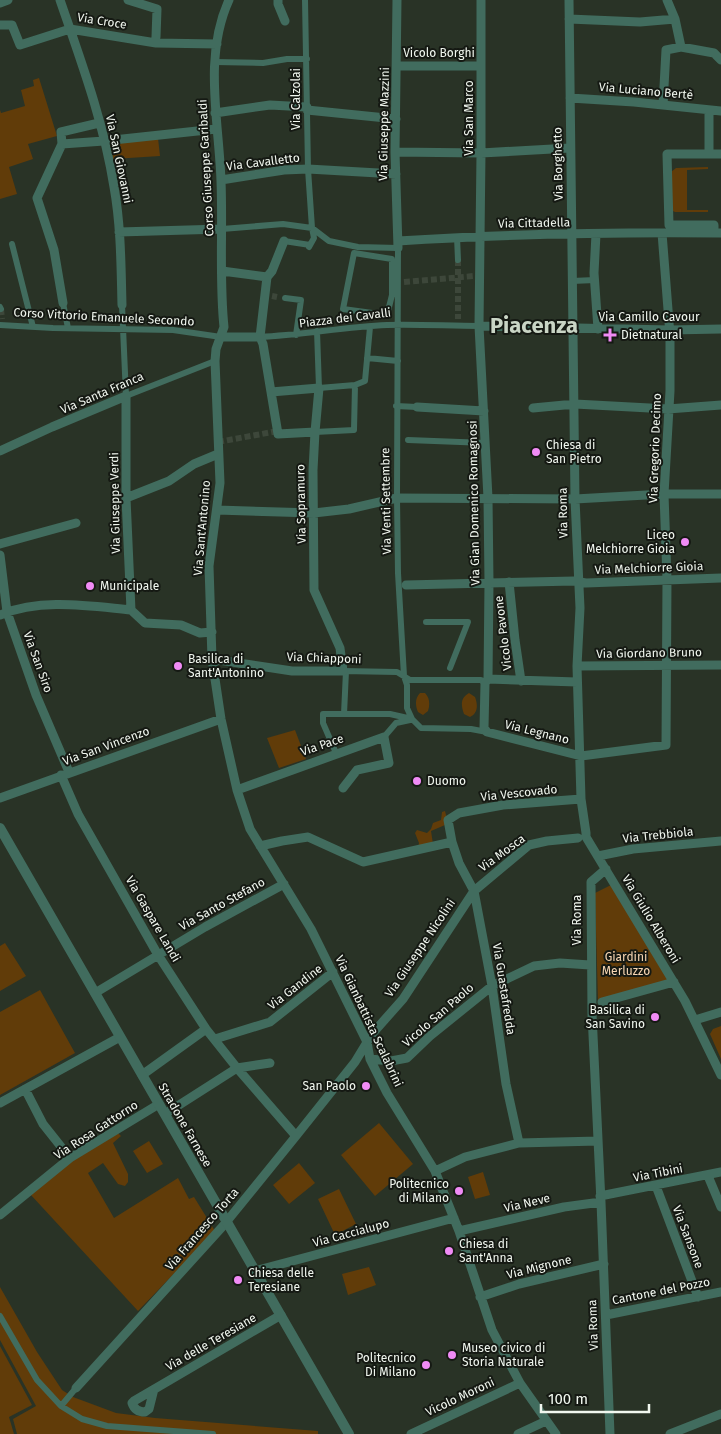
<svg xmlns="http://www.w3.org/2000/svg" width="721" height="1434" font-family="'Fira Sans',sans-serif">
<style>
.green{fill:#613c09}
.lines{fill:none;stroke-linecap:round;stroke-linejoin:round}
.pedestrian-tunnel{stroke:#3d473a;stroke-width:6;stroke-dasharray:6 3;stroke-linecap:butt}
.pedestrian{stroke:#416c5e;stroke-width:6}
.minor{stroke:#416c5e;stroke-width:9}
.tertiary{stroke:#416c5e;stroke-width:10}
.poi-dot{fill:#f08bf5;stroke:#151913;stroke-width:2}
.labels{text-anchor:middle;stroke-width:4;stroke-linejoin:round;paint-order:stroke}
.street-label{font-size:12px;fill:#f1f7ef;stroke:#151913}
.poi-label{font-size:12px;fill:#f1f7ef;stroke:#151913;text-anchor:start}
.park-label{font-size:12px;fill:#f8d7b4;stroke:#151913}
.town-label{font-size:22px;font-weight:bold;fill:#c9d5c5;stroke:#151913}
</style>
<rect width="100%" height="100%" fill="#293326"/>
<path class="green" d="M 39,78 L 57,136 L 28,144 L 33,159 L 9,167 L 17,194 L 0,199 L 0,110 L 1,113 L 25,106 L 21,90 L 34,86 L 33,80 Z
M 158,138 L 160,156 L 113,159 L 109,142 Z
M 708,167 L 708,169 L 687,170 L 687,210 L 708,210 L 708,212 L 675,212 L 671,210 L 671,172 L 676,168 Z
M 420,693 L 425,693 C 430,698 430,705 428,711 L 423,715 L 418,712 C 415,705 415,698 420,693 Z
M 469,693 L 475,697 C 478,705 478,713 470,717 L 464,714 C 461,706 460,698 469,693 Z
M 295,730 L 306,759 L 279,768 L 267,738 Z
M 445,811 L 447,819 L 445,825 L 431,831 L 433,844 L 418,848 L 419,843 L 415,833 L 417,830 L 427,833 L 431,829 L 433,823 L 441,820 L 442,812 Z
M 611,885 L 669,982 L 598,1002 L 595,893 Z
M 5,943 L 26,976 L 0,991 L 0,946 Z
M 40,990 L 75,1053 L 0,1095 L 0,1012 Z
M 721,1026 L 721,1059 L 710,1034 L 713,1029 Z
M 379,1123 L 413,1164 L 375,1196 L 341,1155 Z
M 118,1133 L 121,1136 L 113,1143 L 128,1174 L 128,1182 L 125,1186 L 118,1184 L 103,1163 L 88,1173 L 114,1218 L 178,1178 L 189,1199 L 194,1197 L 215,1231 L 138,1311 L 30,1194 L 72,1161 Z
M 149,1141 L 163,1164 L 147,1173 L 133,1151 Z
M 299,1163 L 315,1183 L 289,1204 L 273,1185 Z
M 483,1172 L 490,1195 L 475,1199 L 468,1177 Z
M 339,1189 L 356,1224 L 335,1235 L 318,1199 Z
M 369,1267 L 376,1285 L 348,1295 L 342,1274 Z
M 0,1287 L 37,1352 L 62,1390 L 73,1397 L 116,1413 L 155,1418 L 318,1431 L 318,1434 L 17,1434 L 13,1419 L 36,1406 L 0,1340 Z
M 0,1346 L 32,1405 L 9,1417 L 14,1434 L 0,1434 Z"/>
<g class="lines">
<path class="pedestrian-tunnel" d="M 458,260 L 458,319
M 404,282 L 474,276
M 272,296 L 277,297
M 1,309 L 2,319
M 218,442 L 278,431"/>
<path class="pedestrian" d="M 305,0 L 308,169 L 312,228 L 314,238 L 309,247
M 215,62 L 263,63 L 287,59 L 307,59
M 222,229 L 283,224 L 312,228 L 329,241 L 358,247 L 398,248 L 397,498 L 398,573 L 404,676 L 407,685 L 407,708 L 412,719 L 421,728 L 471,729 L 487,732
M 457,237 L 458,260
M 284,241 L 310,245
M 12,244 L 33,327
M 354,253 L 392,259 L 392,295 L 387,315 L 343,309 Z
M 572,281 L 595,280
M 285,298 L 301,300 L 296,335
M 63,303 L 68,328
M 122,305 L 126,396 L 215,361
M 0,307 L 1,309
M 0,325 L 53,328 L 173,330 L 221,337
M 260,337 C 302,335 344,327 387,325 C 417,324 449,326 479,326
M 367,358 L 398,361
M 355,385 L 365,381 L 370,327
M 396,406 L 417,407
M 315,432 L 354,430 L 355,385 L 319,388 L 317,331
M 408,440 L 486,443
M 426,622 L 468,622 L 450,668
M 343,671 L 397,672 L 410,680 L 481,680 L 485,683
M 344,714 L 346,671
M 384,737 L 396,723 L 410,720
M 336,753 L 323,723 L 323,714 L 390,714 L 412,719
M 0,1316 L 37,1380 L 61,1406 L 82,1419 L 107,1426 L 213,1434
M 61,1406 L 76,1388"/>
<path class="minor" d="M 60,0 C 81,61 104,123 114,187 C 121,226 121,266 122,305
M 128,0 L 157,9 L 156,37
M 229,0 C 203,57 219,121 221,181 C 223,230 219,279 224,327 L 216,349 L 215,361 L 220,483 L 209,566 L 212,659 L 221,719 L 237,790 L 250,829 L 311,929 L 367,1042 L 370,1059 L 387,1093 L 435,1171 L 459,1231 L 492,1330 L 520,1383 L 556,1434
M 278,0 L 278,4 L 285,21
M 397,0 L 395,152 L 398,248
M 481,0 L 481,153 L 479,326 L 488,498 L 489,582 L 488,679 L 485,683 L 484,728 L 487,732 L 581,756 L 666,745 L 667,579 L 664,494 L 670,391 L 670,335 L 662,233
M 569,0 L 575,499 L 580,608 L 577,666 L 581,799 L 586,833 L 586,837 L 685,1001 L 721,1075
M 667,0 L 675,19 L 681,47
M 0,3 L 8,0
M 569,19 L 640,22 L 675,19
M 0,25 L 12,25 L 20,45 L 70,29 L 156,43 L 217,44
M 397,66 L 481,66
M 570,98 L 634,102 L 721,111
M 663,105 L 666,50 L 681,47 L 714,53 L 721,60
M 307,110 L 396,119
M 215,113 L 270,105 L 307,107
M 62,144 L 104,141 L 216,129
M 395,152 L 481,153 L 570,148
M 709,154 L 709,110
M 221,180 L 284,170 L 308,169 L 396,174
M 119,232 L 222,229
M 714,233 L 714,225 L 669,225 L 667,154 L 721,154
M 596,234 L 594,273 L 598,329
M 398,241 C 505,234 613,232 721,233
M 222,271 L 267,277
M 267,277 L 272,271 L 284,241
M 63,303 L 54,250 L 37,198 L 62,144 L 61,132 L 99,123
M 479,326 L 670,330 L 721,329
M 221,337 L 260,337
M 260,337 L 263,344 L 278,434 L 315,432
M 260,337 L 267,277
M 417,407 L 484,411
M 533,408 L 575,404 L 668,409 L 721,405
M 0,451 L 52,427 L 126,396 L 126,498 L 131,610
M 126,498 L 169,481 L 194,464 L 218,454
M 217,510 L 314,513 L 349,509 L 397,498 L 575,499 L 664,494 L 721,494
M 0,544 L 76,523
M 0,555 L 7,612 L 36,695 L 69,772
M 509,582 L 515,640 L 521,681
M 406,585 L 574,581 L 586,583 L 721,578
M 131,610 L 145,623 L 181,625 L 200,633 L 212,632
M 0,615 C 41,598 88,606 131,610
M 212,659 L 292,671 L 343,671 L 340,648 L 314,590 L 313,470 L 315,432 L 319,388 L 271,392
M 577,666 L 721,665
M 488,679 L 577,682
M 61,775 L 78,814 L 158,955 L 206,1029 L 237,1068 L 296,1136
M 237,790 L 384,737 L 389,763 L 357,770 L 343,788
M 0,798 L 221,719
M 260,846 L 282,841 L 308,837 L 363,862 L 452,842
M 598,856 L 633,849 L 721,841
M 606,869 L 591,882 L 592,1014 L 601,1202 L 610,1434
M 95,993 L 205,927 L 284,884
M 602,1002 L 674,982
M 695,1020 L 721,1012
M 215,1039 L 270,1022 L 333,972
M 370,1059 L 391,1061 L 407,1058 L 430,1036 L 492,986 L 534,966 L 560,963 L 590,965
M 142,1075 L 206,1029
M 25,1089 L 43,1124 L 70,1158
M 0,1103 L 120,1037
M 165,1114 L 237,1068 L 270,1063
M 519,1143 L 506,1084 L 492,986 L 474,891 L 459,863 L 452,842 L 448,820 L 459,813 L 503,805 L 581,799
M 435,1171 L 465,1157 L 519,1143 L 598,1141
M 708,1176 L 721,1207
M 656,1186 L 698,1297
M 600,1196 L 721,1172
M 0,1215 L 70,1158 L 159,1104
M 459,1231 L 564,1207 L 601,1202
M 255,1271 L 454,1218
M 480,1297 L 519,1284 L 604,1264
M 606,1315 L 721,1292
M 76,1388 L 223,1226 L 296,1136 L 355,1062 L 372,1034 L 403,999 L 474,891 L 529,845 L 547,841 L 578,838
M 154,1389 L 149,1409 L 145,1412 C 139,1412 134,1409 132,1403 L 134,1401 L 281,1315
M 411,1434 L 520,1383
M 518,1434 L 546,1421
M 670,1434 L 721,1414"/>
<path class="tertiary" d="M 0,828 L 349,1434"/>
</g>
<g class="poi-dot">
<path d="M607.5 327.5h5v5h5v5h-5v5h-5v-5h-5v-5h5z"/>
<circle cx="536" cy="452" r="5"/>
<circle cx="685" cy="542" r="5"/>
<circle cx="90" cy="586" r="5"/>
<circle cx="178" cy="666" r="5"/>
<circle cx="417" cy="781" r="5"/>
<circle cx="655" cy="1017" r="5"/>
<circle cx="366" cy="1086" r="5"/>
<circle cx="459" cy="1191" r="5"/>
<circle cx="449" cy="1251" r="5"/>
<circle cx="238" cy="1280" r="5"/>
<circle cx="452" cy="1355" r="5"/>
<circle cx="426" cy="1365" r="5"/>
</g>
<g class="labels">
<g class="street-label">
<text transform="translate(102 21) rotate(9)" y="4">Via Croce</text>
<text x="439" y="57">Vicolo Borghi</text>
<text transform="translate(646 91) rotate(5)" y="4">Via Luciano Bertè</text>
<text transform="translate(296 99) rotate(-90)" y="4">Via Calzolai</text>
<text transform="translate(469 118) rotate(-90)" y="4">Via San Marco</text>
<text transform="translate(384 124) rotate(-89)" y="4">Via Giuseppe Mazzini</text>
<text transform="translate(119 159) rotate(78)" y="4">Via San Giovanni</text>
<text transform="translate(263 162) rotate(-7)" y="4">Via Cavalletto</text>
<text transform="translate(558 164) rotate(-91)" y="4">Via Borghetto</text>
<text transform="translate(206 168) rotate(-93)" y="4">Corso Giuseppe Garibaldi</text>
<text transform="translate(534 223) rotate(-1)" y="4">Via Cittadella</text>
<text transform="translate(104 317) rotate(3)" y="4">Corso Vittorio Emanuele Secondo</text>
<text x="649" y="321">Via Camillo Cavour</text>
<text transform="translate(345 318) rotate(-7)" y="4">Piazza dei Cavalli</text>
<text transform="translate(102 393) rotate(-23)" y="4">Via Santa Franca</text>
<text transform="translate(655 448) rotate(-88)" y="4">Via Gregorio Decimo</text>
<text transform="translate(386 501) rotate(-91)" y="4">Via Venti Settembre</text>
<text transform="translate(115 503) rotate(-91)" y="4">Via Giuseppe Verdi</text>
<text transform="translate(474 503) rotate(-91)" y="4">Via Gian Domenico Romagnosi</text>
<text transform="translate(301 504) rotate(-91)" y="4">Via Sopramuro</text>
<text transform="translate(563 513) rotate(-91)" y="4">Via Roma</text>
<text transform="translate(202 528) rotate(-85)" y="4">Via Sant'Antonino</text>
<text transform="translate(649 568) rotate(-2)" y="4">Via Melchiorre Gioia</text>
<text transform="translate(503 633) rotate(-97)" y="4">Vicolo Pavone</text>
<text transform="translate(649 653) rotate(-1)" y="4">Via Giordano Bruno</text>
<text transform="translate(324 658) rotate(2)" y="4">Via Chiapponi</text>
<text transform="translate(38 662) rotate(70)" y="4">Via San Siro</text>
<text transform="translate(537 732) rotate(14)" y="4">Via Legnano</text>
<text transform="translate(322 745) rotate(-19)" y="4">Via Pace</text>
<text transform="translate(106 746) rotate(-20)" y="4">Via San Vincenzo</text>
<text transform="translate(519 793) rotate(-6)" y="4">Via Vescovado</text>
<text transform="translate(658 835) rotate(-6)" y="4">Via Trebbiola</text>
<text transform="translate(502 853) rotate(-36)" y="4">Via Mosca</text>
<text transform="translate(222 904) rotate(-29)" y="4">Via Santo Stefano</text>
<text transform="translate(153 919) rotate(60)" y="4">Via Gaspare Landi</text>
<text transform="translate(651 919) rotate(59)" y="4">Via Giulio Alberoni</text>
<text transform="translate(577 920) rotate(-90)" y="4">Via Roma</text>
<text transform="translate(420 948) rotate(-56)" y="4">Via Giuseppe Nicolini</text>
<text transform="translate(295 987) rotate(-38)" y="4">Via Gandine</text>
<text transform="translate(504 989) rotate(81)" y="4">Via Guastafredda</text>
<text transform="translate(438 1015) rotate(-41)" y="4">Vicolo San Paolo</text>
<text transform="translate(369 1021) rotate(65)" y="4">Via Gianbattista Scalabrini</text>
<text transform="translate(185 1125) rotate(60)" y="4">Stradone Farnese</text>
<text transform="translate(96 1130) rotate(-33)" y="4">Via Rosa Gattorno</text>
<text transform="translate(658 1173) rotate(-11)" y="4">Via Tibini</text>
<text transform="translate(527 1203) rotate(-13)" y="4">Via Neve</text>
<text transform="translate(202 1229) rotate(-49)" y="4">Via Francesco Torta</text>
<text transform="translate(351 1233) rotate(-15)" y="4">Via Caccialupo</text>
<text transform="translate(688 1237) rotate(69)" y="4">Via Sansone</text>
<text transform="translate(539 1267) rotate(-14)" y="4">Via Mignone</text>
<text transform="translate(661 1291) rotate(-11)" y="4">Cantone del Pozzo</text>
<text transform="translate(593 1325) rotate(-92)" y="4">Via Roma</text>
<text transform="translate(211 1342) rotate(-30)" y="4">Via delle Teresiane</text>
<text transform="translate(460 1397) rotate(-25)" y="4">Vicolo Moroni</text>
</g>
<g class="poi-label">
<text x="621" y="339">Dietnatural</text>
<text x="546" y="449">Chiesa di<tspan x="546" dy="14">San Pietro</tspan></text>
<text x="675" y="539" text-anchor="end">Liceo<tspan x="675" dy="14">Melchiorre Gioia</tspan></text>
<text x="100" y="590">Municipale</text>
<text x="188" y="663">Basilica di<tspan x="188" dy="14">Sant'Antonino</tspan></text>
<text x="427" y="785">Duomo</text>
<text x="645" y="1014" text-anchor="end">Basilica di<tspan x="645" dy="14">San Savino</tspan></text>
<text x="356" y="1090" text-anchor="end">San Paolo</text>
<text x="449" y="1188" text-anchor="end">Politecnico<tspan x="449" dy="14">di Milano</tspan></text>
<text x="459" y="1248">Chiesa di<tspan x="459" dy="14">Sant'Anna</tspan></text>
<text x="248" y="1277">Chiesa delle<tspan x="248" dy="14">Teresiane</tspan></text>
<text x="462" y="1352">Museo civico di<tspan x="462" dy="14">Storia Naturale</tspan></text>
<text x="416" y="1362" text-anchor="end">Politecnico<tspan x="416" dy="14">Di Milano</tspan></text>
</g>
<g class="park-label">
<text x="626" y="961">Giardini<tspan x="626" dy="14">Merluzzo</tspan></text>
</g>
<g class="town-label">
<text x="534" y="333">Piacenza</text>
</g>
</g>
<path d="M541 1404v8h108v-8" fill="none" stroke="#f1f7ef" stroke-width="2.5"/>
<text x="548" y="1404" font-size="15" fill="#f1f7ef" stroke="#151913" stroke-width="4" paint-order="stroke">100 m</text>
</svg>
